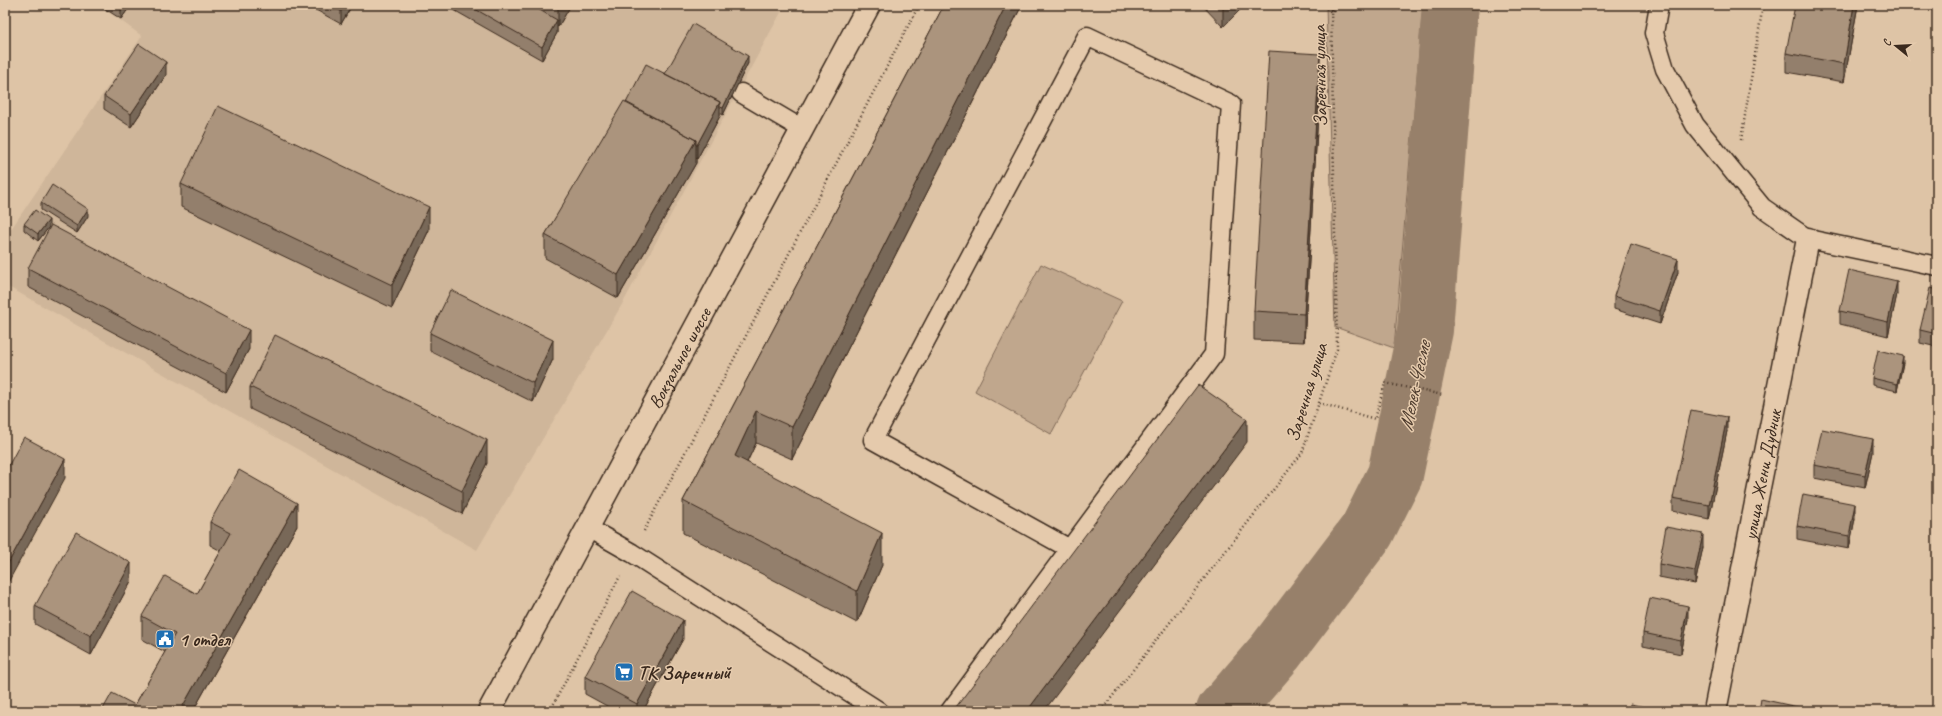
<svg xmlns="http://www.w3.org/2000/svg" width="1942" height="716" font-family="Caveat,sans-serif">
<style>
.built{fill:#cfb69a}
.green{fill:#c0a78d;stroke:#7e6856}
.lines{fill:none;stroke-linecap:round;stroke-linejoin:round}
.river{stroke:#97806a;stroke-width:56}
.service-casing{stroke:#3b2a1e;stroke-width:21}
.minor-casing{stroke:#3b2a1e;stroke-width:25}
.secondary-casing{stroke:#3b2a1e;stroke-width:25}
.path{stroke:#3b2a1e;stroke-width:2.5;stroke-dasharray:1 3;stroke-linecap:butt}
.service{stroke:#e5caac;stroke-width:18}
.minor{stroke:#e5caac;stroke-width:22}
.secondary{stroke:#e5caac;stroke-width:22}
.wall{fill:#937f6c;stroke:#3b2a1e}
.shaded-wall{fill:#786858;stroke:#3b2a1e}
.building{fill:#ab947d;stroke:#3b2a1e}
.labels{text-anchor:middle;stroke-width:3;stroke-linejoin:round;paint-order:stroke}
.street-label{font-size:19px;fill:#3b2a1e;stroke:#e5caac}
.poi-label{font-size:19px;font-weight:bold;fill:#3b2a1e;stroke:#e5caac;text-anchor:start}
.water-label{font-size:20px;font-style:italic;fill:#4d3b2d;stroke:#e5caac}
</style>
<rect width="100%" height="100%" fill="#dec4a6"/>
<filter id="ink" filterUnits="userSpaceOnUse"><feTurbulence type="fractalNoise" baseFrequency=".025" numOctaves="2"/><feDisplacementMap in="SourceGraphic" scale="8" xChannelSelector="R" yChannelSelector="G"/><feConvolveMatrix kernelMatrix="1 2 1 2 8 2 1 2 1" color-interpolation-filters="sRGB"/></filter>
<g filter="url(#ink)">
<path class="built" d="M 99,5 L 785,5 L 624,301 L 477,550 L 5,285 L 5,238 L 142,36 Z"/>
<path class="green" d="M 1326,5 L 1423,5 L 1394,348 L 1335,327 Z
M 1041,264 L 1122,301 L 1051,434 L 975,391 Z"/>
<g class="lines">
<path class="river" d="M 1224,711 L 1276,651 L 1367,531 L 1395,475 L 1425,330 L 1450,5"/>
<g class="service-casing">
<path id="service" d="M 1659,5 L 1654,33 L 1665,69 L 1695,125 L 1762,207 L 1808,239 L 1937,266
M 741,93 L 802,129
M 588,528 L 632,553 L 879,711
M 950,711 L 1214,354 L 1231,104 L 1087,36 L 873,440 L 1070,549"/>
</g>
<g class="minor-casing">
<g id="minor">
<path id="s1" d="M 1715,711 L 1808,239"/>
</g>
</g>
<g class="secondary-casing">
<g id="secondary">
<path id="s2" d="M 489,711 L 869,5"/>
</g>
</g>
<path class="path" d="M 1324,5 L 1332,13
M 1333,11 L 1334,5
M 1741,140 L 1763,5
M 1319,403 L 1375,419 L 1385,383 L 1443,395
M 644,531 L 919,5
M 550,711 L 620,576
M 1101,711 L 1302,453 L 1337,349 L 1331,5"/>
<use href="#service" class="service"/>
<use href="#minor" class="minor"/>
<use href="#secondary" class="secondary"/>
</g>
<path class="wall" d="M 99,5 L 131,5 L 121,19 Z
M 307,5 L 352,5 L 341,24 Z
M 445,5 L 571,5 L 558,27 L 557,26 L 557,33 L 542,60 Z
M 944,5 L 1022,5 L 792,459 L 756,443 L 747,462 L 882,565 L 857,623 L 683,533 L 683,501 Z
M 1202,5 L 1245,5 L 1223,27 Z
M 1858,5 L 1844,82 L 1786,72 L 1786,53 Z
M 748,63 L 723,115 L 720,113 L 720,116 L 697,159 L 696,158 L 696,163 L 618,298 L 545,258 L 545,235 L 626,103 L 665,74 Z
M 166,75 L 131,127 L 104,109 L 104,96 Z
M 1320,82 L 1304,342 L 1254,340 L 1254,311 Z
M 181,184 L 429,230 L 392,308 L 181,207 Z
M 41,203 L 88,216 L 77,233 L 41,210 Z
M 24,224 L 49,227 L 38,241 L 24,230 Z
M 28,268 L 249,349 L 226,392 L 28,287 Z
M 1678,272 L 1660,324 L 1614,309 L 1614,296 Z
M 1937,290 L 1937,347 L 1920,343 L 1920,330 Z
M 1897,294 L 1888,336 L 1840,324 L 1840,311 Z
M 430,333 L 553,359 L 533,402 L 430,351 Z
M 1903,363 L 1897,391 L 1872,385 L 1872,378 Z
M 250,387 L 487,463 L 462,514 L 250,409 Z
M 1727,431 L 1709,519 L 1673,511 L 1673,498 Z
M 1873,452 L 1865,488 L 1814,478 L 1814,465 Z
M 1855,518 L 1849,549 L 1797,539 L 1797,526 Z
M 210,522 L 297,526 L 193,711 L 102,711 L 135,705 L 165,652 L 142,639 L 142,616 L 197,594 L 221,551 L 210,545 Z
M 1703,547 L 1695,584 L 1659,577 L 1659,564 Z
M 131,581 L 91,655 L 35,624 L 35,606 Z
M 1688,619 L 1681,654 L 1643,646 L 1643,633 Z
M 683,639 L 643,711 L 616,711 L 585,694 L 585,676 Z"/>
<path class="shaded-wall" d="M 121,5 L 131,5 L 121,19 Z
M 344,5 L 352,5 L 341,24 L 341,11 Z
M 560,5 L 571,5 L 558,27 L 558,8 Z
M 1006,5 L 1022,5 L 792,459 L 792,427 Z
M 1223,5 L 1245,5 L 1223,27 Z
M 1854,5 L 1858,5 L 1844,82 L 1844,64 Z
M 557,20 L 557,33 L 542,60 L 542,47 Z
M 1320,54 L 1320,82 L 1304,342 L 1304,314 Z
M 748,56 L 748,63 L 723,115 L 723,108 Z
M 166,62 L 166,75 L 131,127 L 131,114 Z
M 720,102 L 720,116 L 697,159 L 697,145 Z
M 696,140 L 696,163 L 618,298 L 618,275 Z
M 429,207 L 429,230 L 392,308 L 392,285 Z
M 88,209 L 88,216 L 77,233 L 77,226 Z
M 49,220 L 49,227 L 38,241 L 38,234 Z
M 1678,259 L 1678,272 L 1660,324 L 1660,311 Z
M 1897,281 L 1897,294 L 1888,336 L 1888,322 Z
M 249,330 L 249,349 L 226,392 L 226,373 Z
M 553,340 L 553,359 L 533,402 L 533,383 Z
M 1903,356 L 1903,363 L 1897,391 L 1897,384 Z
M 756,411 L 756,443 L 735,488 L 735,456 Z
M 1727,417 L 1727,431 L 1709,519 L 1709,505 Z
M 1247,419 L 1247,442 L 1044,711 L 1027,711 Z
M 1873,439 L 1873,452 L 1865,488 L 1865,475 Z
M 487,440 L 487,463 L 462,514 L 462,491 Z
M 65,459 L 65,478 L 5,588 L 5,569 Z
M 297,503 L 297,526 L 193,711 L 180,711 Z
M 1855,504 L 1855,518 L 1849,549 L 1849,536 Z
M 882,533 L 882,565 L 857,623 L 857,591 Z
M 1703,534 L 1703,547 L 1695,584 L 1695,571 Z
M 131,563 L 131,581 L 91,655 L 91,636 Z
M 1688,606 L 1688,619 L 1681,654 L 1681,641 Z
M 683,620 L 683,639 L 643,711 L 637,711 L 637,704 Z"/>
<path class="building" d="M 330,5 L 344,5 L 341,11 Z
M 468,5 L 531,5 L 557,20 L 542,47 Z
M 552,5 L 560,5 L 558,8 Z
M 944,5 L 1006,5 L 792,427 L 756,411 L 735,456 L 882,533 L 857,591 L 683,501 Z
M 1795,5 L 1854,5 L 1844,64 L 1786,53 Z
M 693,24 L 748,56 L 723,108 L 720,107 L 720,102 L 665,74 Z
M 139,44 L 166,62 L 131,114 L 104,96 Z
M 1269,51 L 1320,54 L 1304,314 L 1254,311 Z
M 646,64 L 720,102 L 697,145 L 696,145 L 696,140 L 626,103 Z
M 624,101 L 696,140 L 618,275 L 545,235 Z
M 218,106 L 429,207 L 392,285 L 181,184 Z
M 52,185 L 88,209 L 77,226 L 41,203 Z
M 35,210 L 49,220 L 38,234 L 24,224 Z
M 51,225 L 249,330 L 226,373 L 28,268 Z
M 1631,244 L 1678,259 L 1660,311 L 1614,296 Z
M 1849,270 L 1897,281 L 1888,322 L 1840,311 Z
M 1930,288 L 1937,290 L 1937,334 L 1920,330 Z
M 451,290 L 553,340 L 533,383 L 430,333 Z
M 275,335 L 487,440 L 462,491 L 250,387 Z
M 1878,350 L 1903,356 L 1897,384 L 1872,378 Z
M 1198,385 L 1247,419 L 1027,711 L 953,711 Z
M 1691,410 L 1727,417 L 1709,505 L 1673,498 Z
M 1822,429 L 1873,439 L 1865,475 L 1814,465 Z
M 24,437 L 65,459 L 5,569 L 5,472 Z
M 239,470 L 297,503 L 180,711 L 102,711 L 112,693 L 135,705 L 175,634 L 142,616 L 165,576 L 197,594 L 231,533 L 210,522 Z
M 1803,494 L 1855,504 L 1849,536 L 1797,526 Z
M 1666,527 L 1703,534 L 1695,571 L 1659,564 Z
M 76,532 L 131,563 L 91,636 L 35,606 Z
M 632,591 L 683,620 L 637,704 L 585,676 Z
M 1650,598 L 1688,606 L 1681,641 L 1643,633 Z
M 1761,699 L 1802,708 L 1802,711 L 1759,711 Z
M 1630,704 L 1665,711 L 1629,711 Z"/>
</g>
<defs>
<g id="civic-square" transform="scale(1)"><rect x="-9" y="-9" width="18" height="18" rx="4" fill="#1f6fb2" stroke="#e5caac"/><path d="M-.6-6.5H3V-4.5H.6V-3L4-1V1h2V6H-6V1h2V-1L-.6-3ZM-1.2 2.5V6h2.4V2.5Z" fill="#fff"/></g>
<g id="supermarket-square" transform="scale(1)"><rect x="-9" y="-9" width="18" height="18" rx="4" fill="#1f6fb2" stroke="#e5caac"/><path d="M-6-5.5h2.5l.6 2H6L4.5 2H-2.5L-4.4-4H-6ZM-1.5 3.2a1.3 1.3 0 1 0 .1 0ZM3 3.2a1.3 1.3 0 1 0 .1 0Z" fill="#fff"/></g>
</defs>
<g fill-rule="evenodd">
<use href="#civic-square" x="165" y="639"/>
<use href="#supermarket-square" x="624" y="672"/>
</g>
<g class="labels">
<g class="street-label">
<text transform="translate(1319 76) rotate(-91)" y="7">Заречная улица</text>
<text dy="7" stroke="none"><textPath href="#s2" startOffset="401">Вокзальное шоссе</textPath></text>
<text transform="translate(1306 392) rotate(-73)" y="7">Заречная улица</text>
<text dy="7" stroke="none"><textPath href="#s1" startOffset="241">улица Жени Дудник</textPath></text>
</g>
<g class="poi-label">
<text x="179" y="646">1 отдел</text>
<text x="638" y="679">ТК Заречный</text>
</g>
<g class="water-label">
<text transform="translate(1414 386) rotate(-78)" y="7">Мелек-Чесме</text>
</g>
</g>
<rect width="1942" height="716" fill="none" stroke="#e5caac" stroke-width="20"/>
<rect x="10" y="10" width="1922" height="696" fill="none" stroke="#3b2a1e" stroke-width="1.5" filter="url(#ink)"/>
<g transform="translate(1896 46) rotate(288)" stroke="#e5caac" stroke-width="3" paint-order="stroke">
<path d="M0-3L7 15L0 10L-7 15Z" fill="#3b2a1e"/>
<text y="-6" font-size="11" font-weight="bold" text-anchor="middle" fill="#3b2a1e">С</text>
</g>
</svg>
